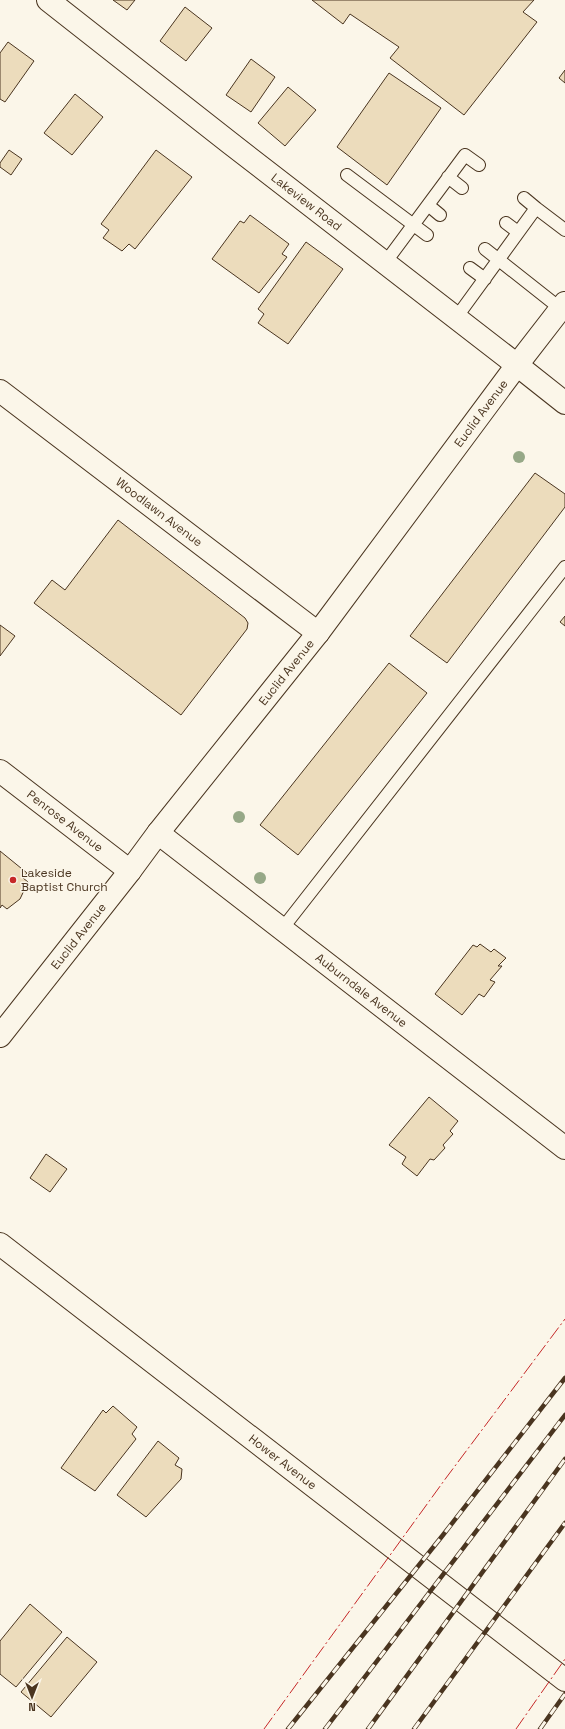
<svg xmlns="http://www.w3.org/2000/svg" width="565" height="1729" font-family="'Space Grotesk',sans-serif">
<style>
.building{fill:#ecdcbc;stroke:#4a3520}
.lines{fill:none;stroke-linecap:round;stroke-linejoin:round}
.service-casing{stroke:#4a3520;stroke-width:14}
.minor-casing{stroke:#4a3520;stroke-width:24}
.tertiary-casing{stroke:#4a3520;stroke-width:24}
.primary-casing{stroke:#4a3520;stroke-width:24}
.service{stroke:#fbf6e9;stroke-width:12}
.minor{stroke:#fbf6e9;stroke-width:22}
.tertiary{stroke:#fbf6e9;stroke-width:22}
.primary{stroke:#fbf6e9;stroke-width:22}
.rail-casing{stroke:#4a3520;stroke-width:4.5}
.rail{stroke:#fbf6e9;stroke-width:3;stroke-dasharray:9;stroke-linecap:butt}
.power{stroke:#c62828;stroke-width:1;stroke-dasharray:14 3 2 3;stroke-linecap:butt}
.tree{fill:#96a887}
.poi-dot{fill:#c62828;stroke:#fbf6e9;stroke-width:1.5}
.labels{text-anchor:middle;stroke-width:3;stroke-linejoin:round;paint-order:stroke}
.street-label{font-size:12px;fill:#4a3520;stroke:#fbf6e9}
.poi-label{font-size:12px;fill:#4a3520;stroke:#fbf6e9;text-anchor:start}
</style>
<rect width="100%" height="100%" fill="#fbf6e9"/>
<path class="building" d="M 113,0 L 135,0 L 127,10 Z
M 312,0 L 534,0 L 523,12 L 537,22 L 464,115 L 390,58 L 399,47 L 350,14 L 343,24 Z
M 185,7 L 212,28 L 186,61 L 160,41 Z
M 8,42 L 34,61 L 5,102 L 0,99 L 0,53 Z
M 251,59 L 275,77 L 251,112 L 226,95 Z
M 565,70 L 565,83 L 559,78 Z
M 389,73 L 441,108 L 387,185 L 337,147 Z
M 288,87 L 316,110 L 285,146 L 258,123 Z
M 75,94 L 103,117 L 72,155 L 44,133 Z
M 9,150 L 22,159 L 11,175 L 0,167 L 0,163 Z
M 156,150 L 192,177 L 135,249 L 129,244 L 122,251 L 103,238 L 109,230 L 101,224 Z
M 250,215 L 289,244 L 282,254 L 287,257 L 259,293 L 212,259 L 240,221 L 244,223 Z
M 306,242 L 343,269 L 288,344 L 258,323 L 264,314 L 258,309 Z
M 535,473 L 565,494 L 565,507 L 447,663 L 410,636 Z
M 118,520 L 245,618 L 248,623 L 247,629 L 181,715 L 34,603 L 52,580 L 65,590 Z
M 565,616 L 565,626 L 560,622 Z
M 0,625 L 15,636 L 0,656 Z
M 389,663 L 427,693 L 298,855 L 260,825 Z
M 0,851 L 27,873 L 23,878 L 28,882 L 20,899 L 7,909 L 2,905 L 0,908 Z
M 480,944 L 491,952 L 494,949 L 506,958 L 498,966 L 502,966 L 490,980 L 495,982 L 484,997 L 479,994 L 462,1015 L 435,994 L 473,945 L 477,947 Z
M 429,1097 L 458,1121 L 450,1131 L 453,1134 L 443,1145 L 445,1148 L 434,1160 L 430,1159 L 417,1176 L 402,1164 L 406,1157 L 389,1145 Z
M 46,1154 L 67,1169 L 50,1192 L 30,1178 Z
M 113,1406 L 137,1427 L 132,1434 L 136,1439 L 95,1491 L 61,1468 L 103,1410 L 106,1413 Z
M 158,1441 L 179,1458 L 175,1465 L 182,1469 L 181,1479 L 146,1517 L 117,1495 Z
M 30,1604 L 62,1632 L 16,1687 L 0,1674 L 0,1641 Z
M 67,1637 L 97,1662 L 51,1717 L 21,1692 Z"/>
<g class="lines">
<g class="service-casing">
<path id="service" d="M 347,175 L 427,235
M 448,177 L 462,188
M 428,205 L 440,215
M 536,208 L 565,230
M 506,223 L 518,232
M 485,249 L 561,309
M 385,263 L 465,155 L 479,165
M 470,268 L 485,279
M 456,318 L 536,208 L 524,198
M 282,929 L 565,567"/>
</g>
<g class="minor-casing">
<g id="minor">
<path id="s1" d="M 48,0 L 230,143 L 517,365"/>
<path id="s2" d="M 0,391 L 318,633"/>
<path id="s3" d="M 0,771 L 130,871"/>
<path id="s4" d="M 158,833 L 565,1148"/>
<path id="s5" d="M 0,1244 L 565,1680"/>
</g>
</g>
<g class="tertiary-casing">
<path id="tertiary" d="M 517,365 L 565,403"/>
</g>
<g class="primary-casing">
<g id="primary">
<path id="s6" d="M 0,1036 L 130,871 L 158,833 L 318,633 L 517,365 L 565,303"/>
</g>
</g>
<use href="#service" class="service"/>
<use href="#minor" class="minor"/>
<use href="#tertiary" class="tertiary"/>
<use href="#primary" class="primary"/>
<g class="rail-casing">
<path id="rail" d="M 288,1729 L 443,1535 L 565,1378
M 325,1729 L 565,1415
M 368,1729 L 565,1459
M 414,1729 L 565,1523
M 540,1729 L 565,1694"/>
</g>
<use href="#rail" class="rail"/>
<path class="power" d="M 264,1729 L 446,1478 L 565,1319
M 516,1729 L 565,1659"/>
</g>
<g class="tree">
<circle cx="519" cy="457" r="6"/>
<circle cx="239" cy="817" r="6"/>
<circle cx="260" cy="878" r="6"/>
</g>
<circle class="poi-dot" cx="13" cy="880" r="4"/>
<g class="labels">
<g class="street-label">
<text dy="4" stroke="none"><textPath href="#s1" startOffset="328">Lakeview Road</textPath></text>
<text dy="4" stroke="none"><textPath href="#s6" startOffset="787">Euclid Avenue</textPath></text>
<text dy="4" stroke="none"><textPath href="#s2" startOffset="200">Woodlawn Avenue</textPath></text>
<text dy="4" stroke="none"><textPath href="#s6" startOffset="463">Euclid Avenue</textPath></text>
<text dy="4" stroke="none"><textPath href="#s3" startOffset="82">Penrose Avenue</textPath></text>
<text dy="4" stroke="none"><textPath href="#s6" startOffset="127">Euclid Avenue</textPath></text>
<text dy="4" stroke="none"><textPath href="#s4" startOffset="257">Auburndale Avenue</textPath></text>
<text dy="4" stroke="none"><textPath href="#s5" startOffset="357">Hower Avenue</textPath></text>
</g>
<g class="poi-label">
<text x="21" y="877">Lakeside<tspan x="21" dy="14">Baptist Church</tspan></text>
</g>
</g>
<g transform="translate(32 1697) rotate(180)" stroke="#fbf6e9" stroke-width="3" paint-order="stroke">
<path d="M0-3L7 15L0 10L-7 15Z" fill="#4a3520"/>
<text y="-6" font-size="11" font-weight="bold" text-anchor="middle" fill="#4a3520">N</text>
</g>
</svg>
